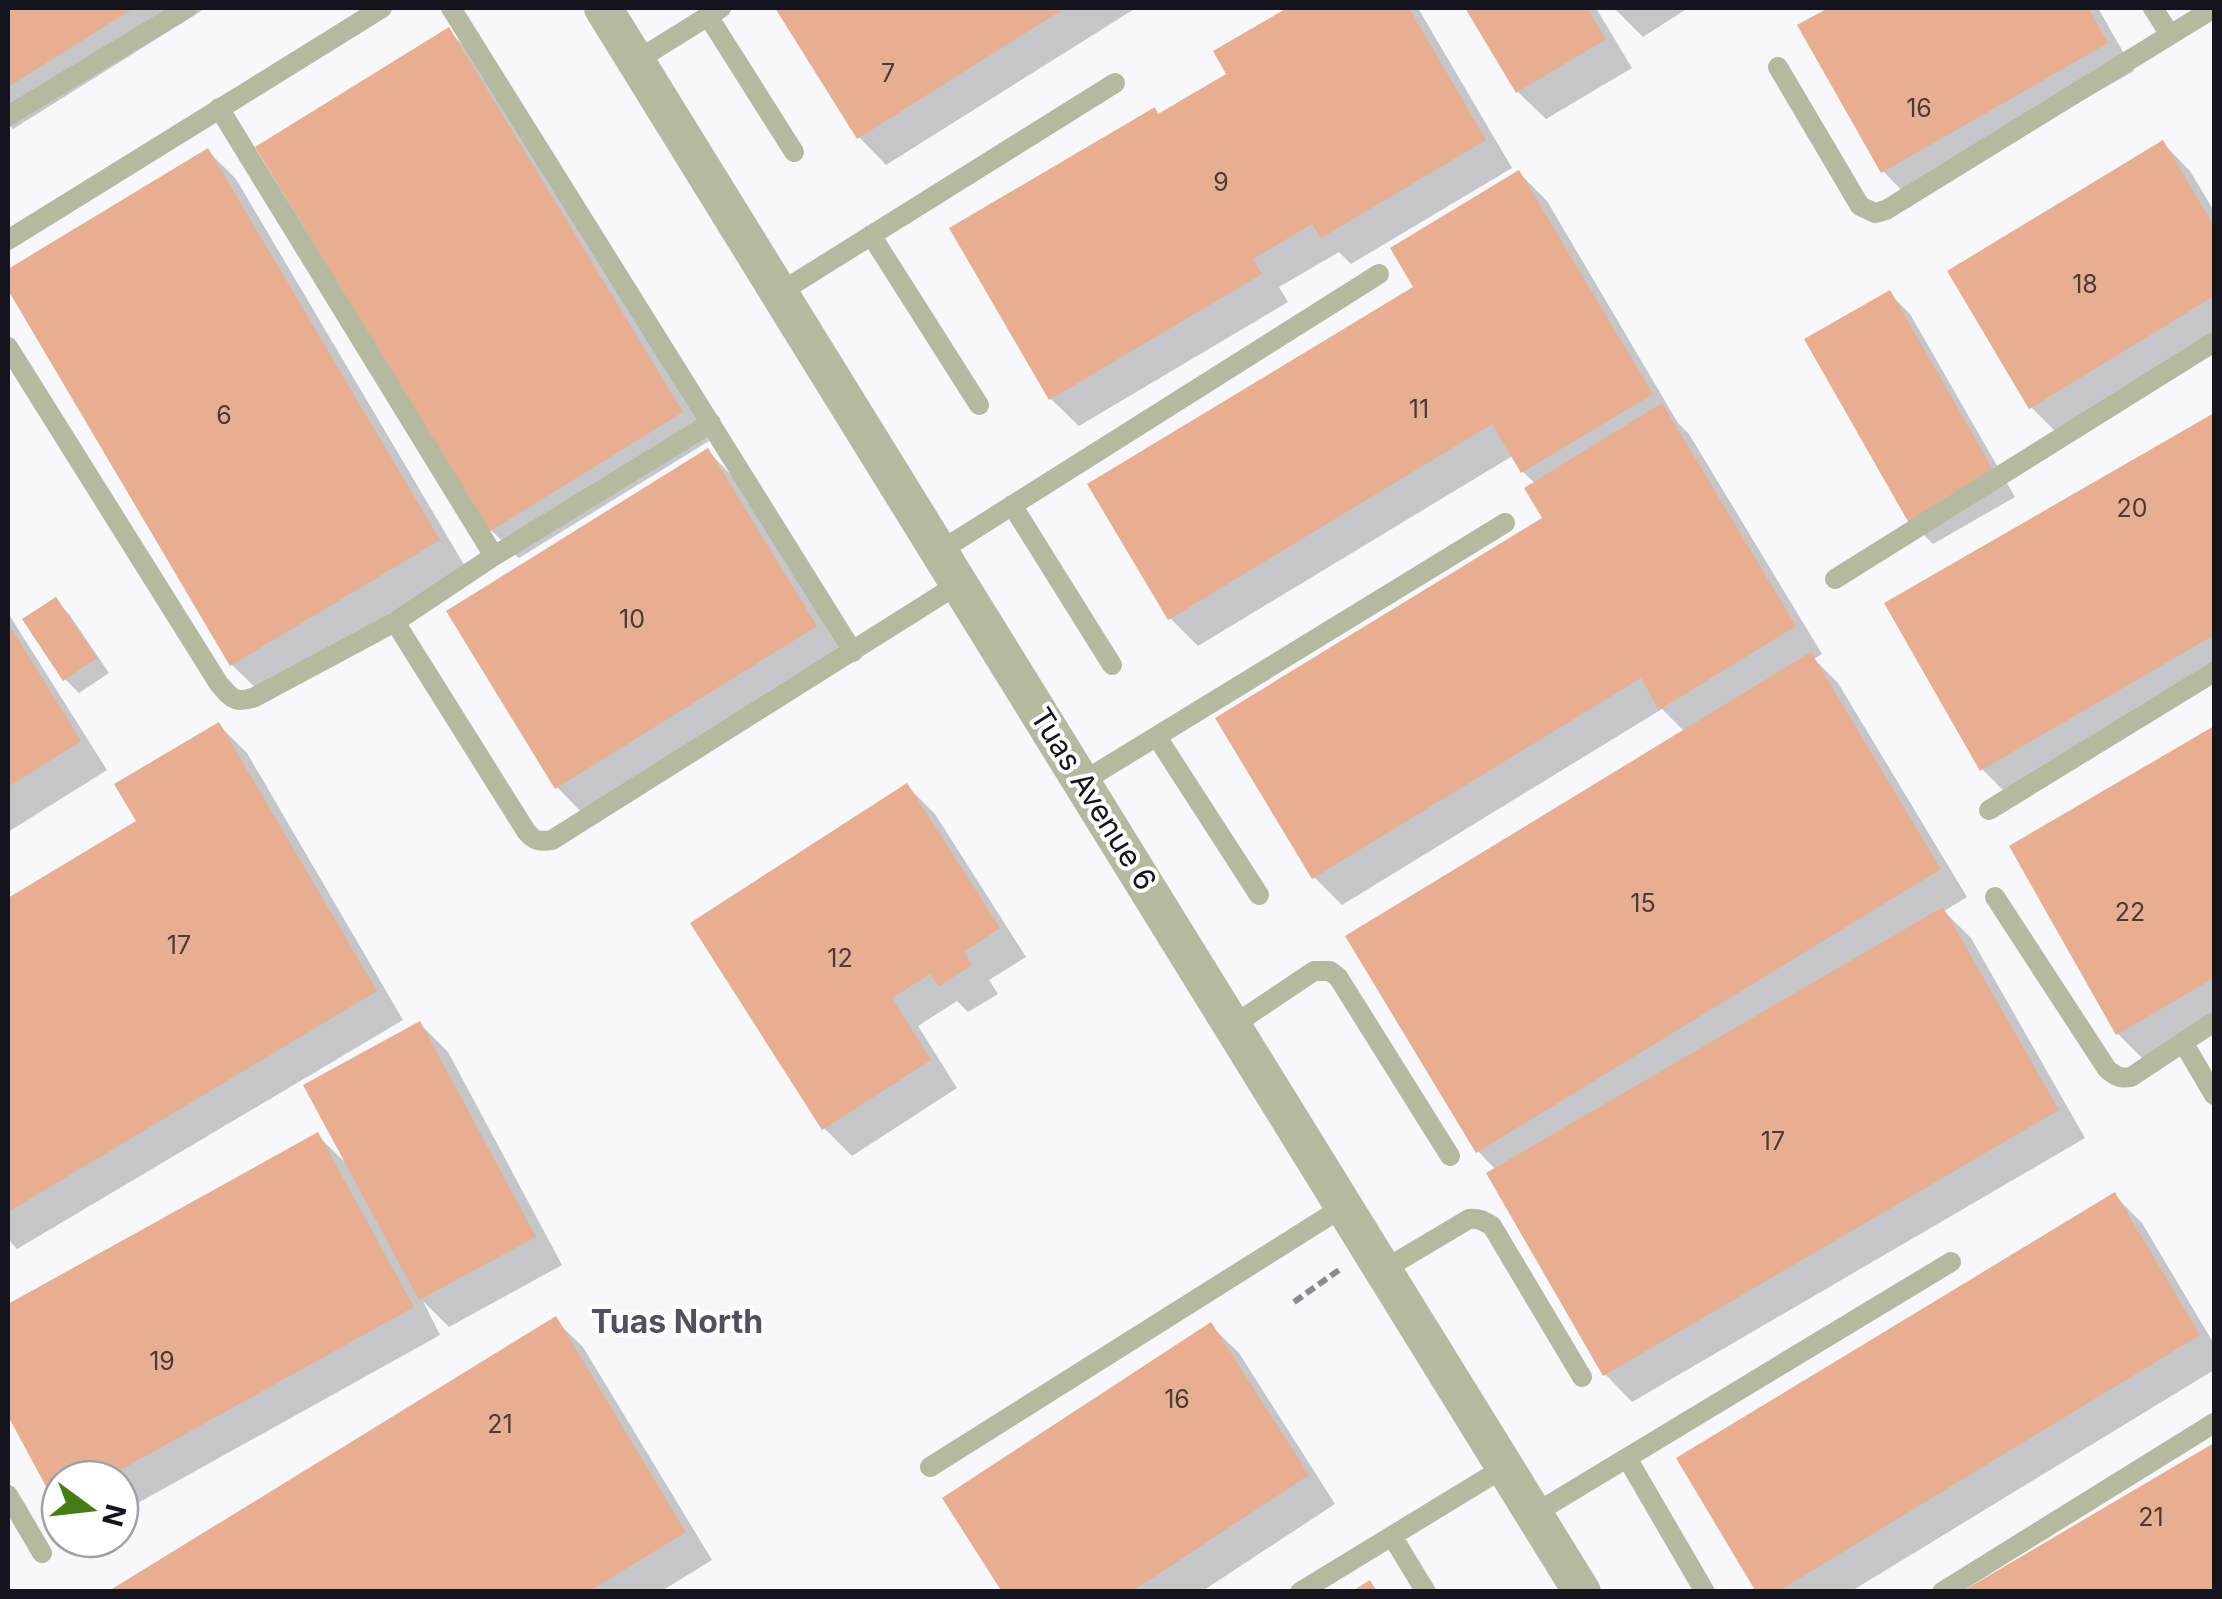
<svg xmlns="http://www.w3.org/2000/svg" width="2222" height="1599" font-family="Inter,sans-serif">
<style>
.shadow{fill:#0003}
.building{fill:#e7ae92}
.lines{fill:none;stroke-linecap:round;stroke-linejoin:round}
.path{stroke:#8b8a90;stroke-width:6;stroke-dasharray:10 5;stroke-linecap:butt}
.lane{stroke:#b5b9a0;stroke-width:20}
.street{stroke:#b5b9a0;stroke-width:38}
.labels{text-anchor:middle;stroke-width:8;stroke-linejoin:round;paint-order:stroke}
.number-label{font-size:25px;fill:#4a3a39}
.street-label{font-size:30px;fill:#15131b;stroke:#fff}
.neighbourhood-label{font-size:32px;font-weight:bold;fill:#524f61;stroke:#fff}
</style>
<rect width="100%" height="100%" fill="#f8f7fb"/>
<path class="shadow" d="M 8,8 L 206,8 L 13,129 L 8,124 Z
M 778,8 L 1136,8 L 886,165 L 859,137 Z
M 1291,8 L 1418,8 L 1512,168 L 1351,264 L 1339,252 L 1279,287 L 1288,302 L 1079,426 L 1051,399 L 953,229 L 1160,116 L 1230,74 L 1216,52 Z
M 1468,8 L 1596,8 L 1632,68 L 1546,119 L 1518,92 Z
M 1614,8 L 1688,8 L 1643,37 Z
M 1833,8 L 2098,8 L 2134,71 L 1910,199 L 1883,171 L 1800,26 Z
M 448,30 L 476,58 L 709,441 L 519,558 L 491,530 Z
M 2163,143 L 2190,171 L 2214,211 L 2214,340 L 2059,435 L 2031,407 Z
M 208,151 L 236,179 L 466,568 L 260,692 L 232,665 L 8,285 L 8,272 Z
M 1519,173 L 1547,201 L 1678,423 L 1689,434 L 1822,654 L 1814,659 L 1838,683 L 1967,897 L 1944,911 L 1971,938 L 2085,1138 L 1632,1402 L 1605,1374 L 1496,1170 L 1478,1151 L 1685,732 L 1662,709 L 1342,905 L 1314,877 L 1545,519 L 1535,483 L 1523,472 L 1514,455 L 1198,646 L 1170,618 L 1416,287 Z
M 1889,293 L 1910,314 L 2015,497 L 1933,544 L 1912,523 Z
M 2214,416 L 2214,679 L 2010,797 L 1982,769 L 1888,604 Z
M 708,451 L 735,479 L 843,655 L 584,815 L 557,787 Z
M 55,600 L 69,614 L 109,673 L 79,693 L 65,679 Z
M 8,613 L 107,770 L 8,832 Z
M 219,725 L 247,753 L 403,1020 L 17,1249 L 8,1239 L 8,901 L 140,822 Z
M 2214,729 L 2214,1022 L 2146,1062 L 2118,1034 L 2012,847 Z
M 907,786 L 935,814 L 1026,957 L 989,980 L 998,994 L 968,1012 L 957,1001 L 918,1026 L 957,1088 L 852,1156 L 824,1128 Z
M 420,1024 L 448,1052 L 562,1265 L 449,1327 L 423,1301 L 440,1335 L 120,1513 L 120,1479 L 60,1479 L 60,1505 L 8,1410 L 8,1307 L 317,1135 L 348,1165 Z
M 2114,1195 L 2142,1223 L 2214,1344 L 2214,1370 L 1850,1592 L 1758,1592 Z
M 555,1320 L 583,1347 L 712,1560 L 660,1592 L 111,1592 Z
M 1211,1326 L 1239,1353 L 1335,1504 L 1201,1592 L 1004,1592 Z
M 2214,1446 L 2214,1592 L 1965,1592 Z"/>
<path class="building" d="M 8,8 L 134,8 L 8,87 Z
M 775,8 L 1065,8 L 857,139 Z
M 1287,8 L 1409,8 L 1486,140 L 1321,238 L 1312,224 L 1253,259 L 1262,274 L 1049,400 L 949,228 L 1155,107 L 1158,114 L 1226,74 L 1213,51 Z
M 1465,8 L 1587,8 L 1606,39 L 1516,93 Z
M 1828,8 L 2088,8 L 2108,43 L 1881,173 L 1797,25 Z
M 449,27 L 683,412 L 489,532 L 255,147 Z
M 2163,140 L 2214,226 L 2214,296 L 2029,409 L 1947,271 Z
M 208,148 L 440,540 L 230,666 L 8,290 L 8,269 Z
M 1519,170 L 1653,394 L 1521,473 L 1492,424 L 1168,620 L 1087,484 L 1413,287 L 1390,248 Z
M 1890,290 L 1996,475 L 1910,525 L 1804,339 Z
M 1662,403 L 1796,626 L 1659,710 L 1641,678 L 1312,879 L 1215,718 L 1542,518 L 1524,488 Z
M 2214,413 L 2214,635 L 1980,771 L 1884,603 Z
M 708,448 L 817,626 L 555,789 L 446,611 Z
M 56,597 L 97,658 L 63,681 L 22,619 Z
M 8,623 L 81,741 L 8,787 Z
M 1811,652 L 1941,869 L 1476,1153 L 1345,936 Z
M 219,722 L 377,991 L 8,1212 L 8,898 L 136,821 L 114,784 Z
M 2214,726 L 2214,978 L 2116,1035 L 2009,846 Z
M 907,783 L 1000,928 L 964,952 L 972,965 L 939,986 L 930,974 L 892,998 L 931,1060 L 822,1130 L 690,923 Z
M 1943,907 L 2059,1110 L 1603,1376 L 1486,1173 Z
M 420,1021 L 536,1237 L 419,1300 L 303,1085 Z
M 318,1132 L 414,1307 L 104,1479 L 60,1479 L 60,1503 L 56,1505 L 8,1416 L 8,1304 Z
M 2115,1192 L 2200,1335 L 1777,1592 L 1756,1592 L 1676,1458 Z
M 556,1316 L 686,1532 L 588,1592 L 107,1592 Z
M 1211,1322 L 1309,1475 L 1131,1592 L 1002,1592 L 942,1498 Z
M 2214,1443 L 2214,1592 L 1961,1592 Z
M 1370,1580 L 1377,1592 L 1351,1592 Z"/>
<g class="lines">
<path class="path" d="M 1294,1302 L 1339,1270"/>
<path class="lane" d="M 451,8 L 853,652
M 2153,8 L 2170,35
M 708,16 L 794,152
M 636,61 L 721,8
M 1778,67 L 1860,206 L 1875,213 L 1886,210 L 2214,8
M 219,108 L 494,556
M 8,116 L 187,8
M 871,235 L 979,405
M 8,240 L 382,8
M 779,293 L 1115,83
M 8,347 L 219,684 C 232,699 235,704 255,697 L 395,622 L 494,556 L 711,423
M 1012,505 L 1112,665
M 940,551 L 1379,274
M 1835,579 L 2214,342
M 395,622 L 526,831 C 534,841 540,842 552,840 L 960,583
M 1157,737 L 1259,895
M 1082,782 L 1505,523
M 1989,810 L 2214,672
M 1995,897 L 2107,1069 C 2115,1076 2120,1079 2131,1077 L 2214,1022
M 1232,1026 L 1314,971 L 1330,971 L 1338,977 L 1450,1156
M 2183,1042 L 2214,1095
M 1383,1270 L 1469,1219 C 1479,1218 1484,1221 1492,1226 L 1582,1377
M 1627,1458 L 1705,1592
M 930,1467 L 1343,1207
M 8,1495 L 42,1553
M 1534,1514 L 1951,1262
M 1392,1536 L 1426,1592
M 1300,1592 L 1505,1467
M 1942,1592 L 2214,1423"/>
<path class="street" d="M 603,8 L 1582,1592"/>
</g>
<g class="labels">
<g class="number-label">
<text x="888" y="82">7</text>
<text x="1919" y="117">16</text>
<text x="1221" y="191">9</text>
<text x="2085" y="293">18</text>
<text x="1419" y="418">11</text>
<text x="224" y="424">6</text>
<text x="2132" y="517">20</text>
<text x="632" y="628">10</text>
<text x="1643" y="912">15</text>
<text x="2130" y="921">22</text>
<text x="179" y="954">17</text>
<text x="840" y="967">12</text>
<text x="1773" y="1150">17</text>
<text x="162" y="1370">19</text>
<text x="1177" y="1408">16</text>
<text x="500" y="1433">21</text>
<text x="2151" y="1526">21</text>
</g>
<g class="street-label">
<text transform="translate(1093 799) rotate(58)" y="10">Tuas Avenue 6</text>
</g>
<g class="neighbourhood-label">
<text x="677" y="1333">Tuas North</text>
</g>
</g>
<rect width="2222" height="1599" fill="none" stroke="#15131b" stroke-width="20"/>
<g transform="translate(90 1509) rotate(105)"><circle r="48" fill="#ffffff" stroke="#a1a1a4" stroke-width="2.5"/>
<path d="M0-8L18 38L0 25L-18 38Z" fill="#457d14"/>
<text y="-15" font-size="28" font-weight="bold" text-anchor="middle" fill="#15131b">N</text>
</g>
</svg>
